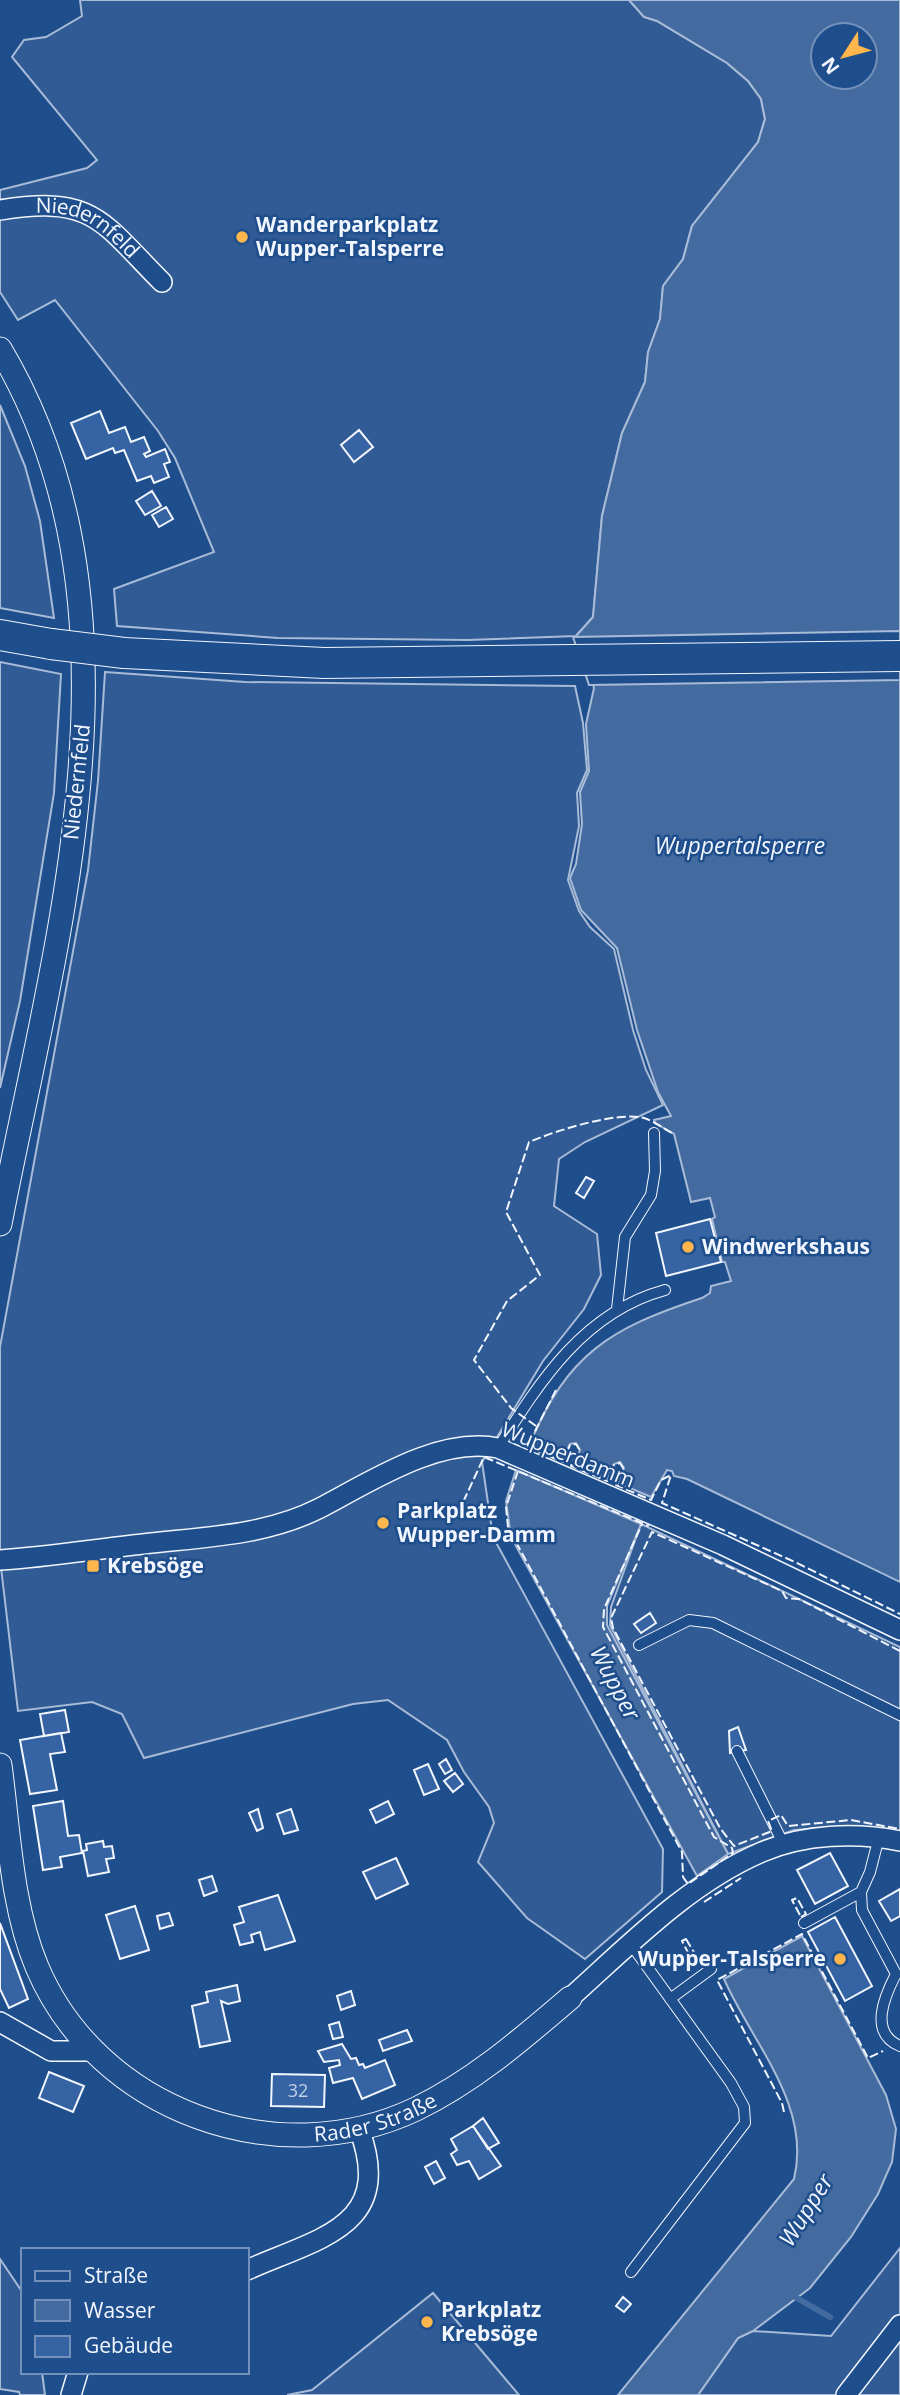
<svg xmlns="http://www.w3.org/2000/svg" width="900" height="2395" font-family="'Open Sans',sans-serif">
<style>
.built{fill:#305b95;stroke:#a8bbd7;stroke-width:2}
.water{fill:#446ba0;stroke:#a8bbd7;stroke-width:2;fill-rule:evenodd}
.pier{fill:#1f4e8c;stroke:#a8bbd7;stroke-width:2}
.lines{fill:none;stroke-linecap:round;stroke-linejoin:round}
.stream{stroke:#446ba0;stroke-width:6}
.building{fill:#3563a3;stroke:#f2f6ff;stroke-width:2}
.service-casing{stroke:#f2f6ff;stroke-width:12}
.minor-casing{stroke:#f2f6ff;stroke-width:22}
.tertiary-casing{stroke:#f2f6ff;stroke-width:25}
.primary-casing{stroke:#f2f6ff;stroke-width:32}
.service{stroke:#1f4e8c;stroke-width:10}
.minor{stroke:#1f4e8c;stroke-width:19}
.tertiary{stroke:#1f4e8c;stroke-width:23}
.primary{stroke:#1f4e8c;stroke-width:30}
.primary-bridge-casing{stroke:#f2f6ff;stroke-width:32;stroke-linecap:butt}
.primary-bridge{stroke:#1f4e8c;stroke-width:30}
.fence{stroke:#f2f6ff;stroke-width:2;stroke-dasharray:9 3.5;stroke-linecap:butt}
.poi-dot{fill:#ffb74d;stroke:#1f4e8c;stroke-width:2.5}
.labels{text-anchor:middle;stroke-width:5;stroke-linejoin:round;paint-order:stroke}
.number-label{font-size:18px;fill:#c3d1e8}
.poi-label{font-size:21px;font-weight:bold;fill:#f2f6ff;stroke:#1f4e8c;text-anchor:start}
.street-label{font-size:21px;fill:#f2f6ff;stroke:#1f4e8c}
.water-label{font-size:23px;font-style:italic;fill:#f2f6ff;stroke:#1f4e8c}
</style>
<rect width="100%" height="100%" fill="#1f4e8c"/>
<path class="built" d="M 80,0 L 629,0 L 644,17 L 657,21 L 727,63 L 748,81 L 761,99 L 765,119 L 758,142 L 692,226 L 683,259 L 663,286 L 660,319 L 648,353 L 645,382 L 622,433 L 602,516 L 593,617 L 576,636 L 468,640 L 278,638 L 117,626 L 114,589 L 214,552 L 175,458 L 158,431 L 55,300 L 18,320 L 0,292 L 0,190 L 87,168 L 97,160 L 12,57 L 24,40 L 46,37 L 82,16 Z
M 0,405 L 25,466 L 40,521 L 54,618 L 0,608 Z
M 0,662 L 61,674 L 54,793 L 20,1001 L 0,1088 Z
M 105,672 L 245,682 L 575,686 L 583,723 L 587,770 L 577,793 L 579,826 L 568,880 L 579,911 L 590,927 L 614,949 L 633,1030 L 646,1070 L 663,1105 L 585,1142 L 559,1159 L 554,1206 L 597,1234 L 601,1275 L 584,1309 L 543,1361 L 482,1462 L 493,1537 L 663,1849 L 662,1892 L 585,1959 L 527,1918 L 478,1862 L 494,1823 L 489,1807 L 464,1772 L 447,1740 L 388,1700 L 353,1704 L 144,1758 L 122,1714 L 92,1702 L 18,1711 L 0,1559 L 0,1347 L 88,870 L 98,781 Z
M 641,1524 L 900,1647 L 900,1835 L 854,1826 L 794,1830 L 728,1854 L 610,1625 L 611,1607 Z
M 900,2248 L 900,2395 L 698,2395 L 738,2338 L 753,2331 L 831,2336 Z
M 0,2259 L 23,2293 L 23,2372 L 42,2372 L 45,2395 L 20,2395 L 19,2392 L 0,2389 Z
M 433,2293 L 519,2395 L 287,2395 L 312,2390 Z"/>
<path class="water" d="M 629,0 L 900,0 L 900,1582 L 687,1479 L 674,1476 L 672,1471 L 667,1470 L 651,1497 L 618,1483 L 624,1468 L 620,1462 L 614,1464 L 606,1478 L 574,1464 L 580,1450 L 576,1443 L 570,1444 L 563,1460 L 529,1446 C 567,1353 611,1328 702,1298 L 710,1293 L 711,1286 L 731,1281 L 725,1262 L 722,1262 L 712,1219 L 715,1217 L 710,1198 L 691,1202 L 674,1134 L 655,1123 L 654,1120 L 671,1116 L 658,1092 L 637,1030 L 617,948 L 581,910 L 570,878 L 576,864 L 582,824 L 580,792 L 589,771 L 586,724 L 594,688 L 576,636 L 593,617 L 602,516 L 622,433 L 645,382 L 648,352 L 660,319 L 663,286 L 683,259 L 692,226 L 758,142 L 765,119 L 761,99 L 748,81 L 727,63 L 657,21 L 644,17 ZM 823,35 L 865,35 L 865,77 L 823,77 Z
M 516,1470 L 641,1524 L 607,1606 L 607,1625 L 728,1854 L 697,1876 L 511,1537 L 506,1501 Z
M 802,1936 L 886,2095 L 896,2129 L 892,2162 L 878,2194 L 851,2237 L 810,2288 L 753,2331 L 738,2338 L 698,2395 L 618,2395 L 794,2179 C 812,2105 752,2043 724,1979 Z"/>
<path class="pier" d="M 900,631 L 900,680 L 589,685 L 573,637 Z"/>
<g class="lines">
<path class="stream" d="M 790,2294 L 830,2317"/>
</g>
<path class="building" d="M 100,411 L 109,433 L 125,427 L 131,442 L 144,437 L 150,451 L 144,454 L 146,457 L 165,449 L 170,462 L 164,464 L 169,477 L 154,483 L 151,476 L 137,481 L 124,450 L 115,453 L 113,448 L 86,459 L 71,423 Z
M 359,430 L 373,447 L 354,462 L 341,445 Z
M 152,491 L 161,506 L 145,515 L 136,501 Z
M 166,507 L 173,519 L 159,527 L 152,515 Z
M 586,1177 L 594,1181 L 584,1198 L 576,1193 Z
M 710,1219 L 721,1262 L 666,1276 L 656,1233 Z
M 650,1613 L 656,1623 L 641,1633 L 634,1624 Z
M 65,1710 L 69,1732 L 44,1736 L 40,1714 Z
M 738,1727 L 746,1750 L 730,1753 L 729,1731 Z
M 61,1733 L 65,1752 L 50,1754 L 57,1790 L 30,1794 L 20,1740 Z
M 446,1759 L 452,1770 L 445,1774 L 439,1764 Z
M 428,1764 L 439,1789 L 424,1795 L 414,1770 Z
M 455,1773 L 463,1784 L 453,1792 L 444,1781 Z
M 63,1801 L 68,1836 L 79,1835 L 82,1853 L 60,1857 L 62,1867 L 43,1870 L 33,1806 Z
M 388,1801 L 394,1814 L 376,1823 L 370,1810 Z
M 258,1809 L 263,1828 L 257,1831 L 249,1813 Z
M 291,1809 L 298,1830 L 284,1834 L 277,1814 Z
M 103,1841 L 104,1847 L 112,1846 L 114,1858 L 106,1859 L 109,1872 L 88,1876 L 83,1851 L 87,1850 L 86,1844 Z
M 830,1853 L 848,1886 L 815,1904 L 797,1870 Z
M 396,1858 L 408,1884 L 376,1899 L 363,1872 Z
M 212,1876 L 217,1891 L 204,1896 L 199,1880 Z
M 900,1889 L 900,1916 L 891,1921 L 879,1901 Z
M 278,1895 L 295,1941 L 265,1950 L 260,1932 L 251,1935 L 253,1942 L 240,1945 L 234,1925 L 244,1922 L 239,1907 Z
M 135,1906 L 149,1950 L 120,1959 L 106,1915 Z
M 169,1913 L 173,1925 L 160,1929 L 157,1916 Z
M 835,1917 L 872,1986 L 845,2001 L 808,1932 Z
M 0,1923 L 28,1999 L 9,2008 L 0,1989 Z
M 237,1985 L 240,2001 L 228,2004 L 221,2001 L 230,2041 L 200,2047 L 192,2006 L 208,2002 L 206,1992 Z
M 351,1991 L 355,2005 L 341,2010 L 337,1996 Z
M 339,2022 L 343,2037 L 333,2039 L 329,2025 Z
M 407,2030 L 412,2041 L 383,2051 L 379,2040 Z
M 342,2044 L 351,2059 L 356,2058 L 359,2065 L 363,2064 L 365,2068 L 385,2060 L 395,2085 L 362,2099 L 353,2078 L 333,2083 L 329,2068 L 340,2065 L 339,2060 L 324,2062 L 318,2051 Z
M 49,2072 L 84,2086 L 73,2112 L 39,2098 Z
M 272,2074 L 325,2075 L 324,2107 L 271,2106 Z
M 483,2118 L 499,2143 L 488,2149 L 473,2126 Z
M 473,2126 L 501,2166 L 479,2179 L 469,2161 L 457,2165 L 451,2154 L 457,2150 L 451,2139 Z
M 436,2161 L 445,2178 L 434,2184 L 425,2167 Z
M 623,2297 L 631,2304 L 624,2312 L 616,2306 Z"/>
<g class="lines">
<g class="service-casing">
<path id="service" d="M 617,1309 L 625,1237 L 651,1195 L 655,1171 L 654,1133
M 498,1448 C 540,1381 584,1312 665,1290
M 639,1645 L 689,1620 L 713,1623 L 900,1715
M 737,1751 L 784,1845
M 879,1837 L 870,1872 L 861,1892 L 862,1910 L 896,1974 C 885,1995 868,2033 900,2046
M 804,1923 L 861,1892
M 630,1943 L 731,2083 L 744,2107 L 745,2123 L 631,2272
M 670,1999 L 711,1969"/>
</g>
<g class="minor-casing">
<g id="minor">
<path id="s1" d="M 0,210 C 94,195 101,221 162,282"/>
<path d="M 0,1560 C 48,1557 96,1549 143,1544 C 203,1537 265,1536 320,1508 C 370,1482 439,1436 498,1448 L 723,1545 L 900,1630"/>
<path d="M 570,1998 C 628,1946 689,1883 762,1852 C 804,1834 856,1832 900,1841"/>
<path d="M 0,2022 L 51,2051 L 95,2051"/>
<path d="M 247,2270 C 318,2238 396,2227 359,2129"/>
<path d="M 71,2395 L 78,2372"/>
<path d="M 846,2395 L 900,2325"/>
</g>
</g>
<g class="tertiary-casing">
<g id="tertiary">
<path d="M 0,349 C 157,613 54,944 0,1224"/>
<path id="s2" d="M 0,1765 C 9,1831 11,1905 37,1967 C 98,2111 277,2175 416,2109 C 474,2081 522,2039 570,1998"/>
</g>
</g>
<g class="primary-casing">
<path id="primary" d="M 0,635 L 51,644
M 124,653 L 324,663 L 900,656"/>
</g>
<use href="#service" class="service"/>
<use href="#minor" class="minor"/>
<use href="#tertiary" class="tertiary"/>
<use href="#primary" class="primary"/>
<g class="primary-bridge-casing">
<path id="primary-bridge" d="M 51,644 L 124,653"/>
</g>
<use href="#primary-bridge" class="primary-bridge"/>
<path class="fence" d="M 556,1390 L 527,1447 L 563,1462 L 570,1445 L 576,1444 L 579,1449 L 571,1466 L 607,1481 L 614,1465 L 620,1463 L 623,1468 L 616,1485 L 651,1500 L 661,1480 L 671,1475 L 662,1503 L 795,1562 L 900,1614
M 536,1426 L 511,1408 L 474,1360 L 507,1301 L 540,1275 L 506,1212 L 529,1142 C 555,1131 617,1111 644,1118 C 654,1121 664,1129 674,1134
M 518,1471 L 506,1507 L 508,1527 L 682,1852 L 683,1877 L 688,1884 L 733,1853 L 732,1848 L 714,1837 L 603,1627 L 604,1609 L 642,1524
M 458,1513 L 484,1457 L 649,1526
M 900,1651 L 799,1599 L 786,1598 L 782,1591 L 652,1532 L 611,1618 L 613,1628 L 720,1828 L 734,1846 L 772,1831 L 768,1821 L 781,1815 L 788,1826 L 851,1820 L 900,1829
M 704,1902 L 741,1878
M 801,1917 L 806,1914 L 797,1898 L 792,1900 L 801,1917
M 686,1939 L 698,1959 L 693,1962 L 682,1941 Z
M 784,2112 L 782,2103 L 717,1980 L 802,1934 L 868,2058 L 883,2051"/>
</g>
<g class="poi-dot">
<circle cx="242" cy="237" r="7"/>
<circle cx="688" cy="1247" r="7"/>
<circle cx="383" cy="1523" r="7"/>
<rect x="86" y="1559" width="14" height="14" rx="3.5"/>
<circle cx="840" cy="1959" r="7"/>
<circle cx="427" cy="2322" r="7"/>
</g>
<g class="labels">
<g class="number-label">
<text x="298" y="2097">32</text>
</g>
<g class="poi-label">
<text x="256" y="232">Wanderparkplatz<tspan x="256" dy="24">Wupper-Talsperre</tspan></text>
<text x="702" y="1254">Windwerkshaus</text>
<text x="397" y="1518">Parkplatz<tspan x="397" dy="24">Wupper-Damm</tspan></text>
<text x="107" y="1573">Krebsöge</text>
<text x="826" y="1966" text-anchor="end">Wupper-Talsperre</text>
<text x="441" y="2317">Parkplatz<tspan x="441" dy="24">Krebsöge</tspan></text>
</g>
<g class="street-label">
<text dy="7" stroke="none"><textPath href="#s1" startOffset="94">Niedernfeld</textPath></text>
<text transform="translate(77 782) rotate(-84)" y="7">Niedernfeld</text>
<text transform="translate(568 1455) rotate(22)" y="7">Wupperdamm</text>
<text dy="7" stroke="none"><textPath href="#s2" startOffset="614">Rader Straße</textPath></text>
</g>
<g class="water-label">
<text x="740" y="854">Wuppertalsperre</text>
<text transform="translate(615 1683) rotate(62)" y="8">Wupper</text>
<text transform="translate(806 2210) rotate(-58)" y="8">Wupper</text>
</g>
</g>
<rect x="21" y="2248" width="228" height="126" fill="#1f4e8c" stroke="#7391ba" stroke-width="2"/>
<rect x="35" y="2271" width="35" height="10" fill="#1f4e8c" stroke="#7391ba" stroke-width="2"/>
<text x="84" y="2283" font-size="21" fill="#f2f6ff">Straße</text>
<rect x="35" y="2300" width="35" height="21" fill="#446ba0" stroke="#7391ba" stroke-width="2"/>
<text x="84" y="2318" font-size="21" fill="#f2f6ff">Wasser</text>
<rect x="35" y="2336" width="35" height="21" fill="#3563a3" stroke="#7391ba" stroke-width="2"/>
<text x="84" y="2353" font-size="21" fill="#f2f6ff">Gebäude</text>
<g transform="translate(844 56) rotate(234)"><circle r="33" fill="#1f4e8c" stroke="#7391ba" stroke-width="2"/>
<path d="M0-5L12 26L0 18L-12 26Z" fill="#ffb74d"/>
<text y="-10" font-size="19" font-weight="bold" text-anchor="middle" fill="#f2f6ff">N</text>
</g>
</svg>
